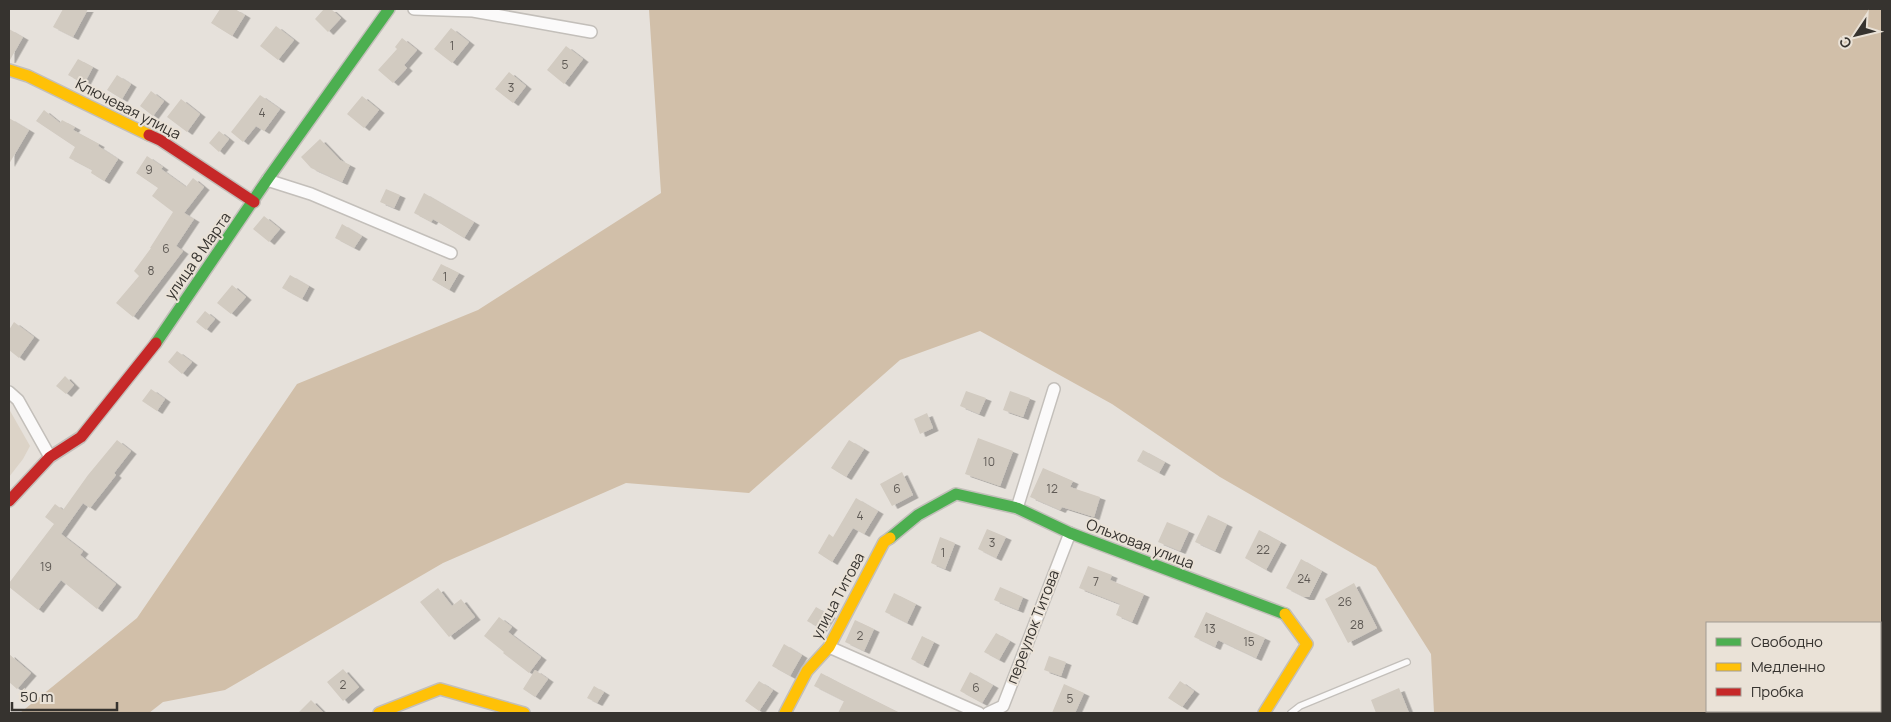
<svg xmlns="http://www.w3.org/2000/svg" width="1891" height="722" font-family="Manrope,sans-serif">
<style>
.built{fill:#dcd3c7}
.forest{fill:#d1bfa9;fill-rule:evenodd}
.building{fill:#d2cbc1;filter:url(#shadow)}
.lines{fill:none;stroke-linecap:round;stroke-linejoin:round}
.lane-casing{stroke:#c3bfba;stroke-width:8}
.street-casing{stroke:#c3bfba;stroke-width:14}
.fast-casing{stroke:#c3bfba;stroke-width:14}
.slow-casing{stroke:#c3bfba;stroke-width:14}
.jam-casing{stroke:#c3bfba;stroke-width:14}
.lane{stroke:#fbfafa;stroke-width:5.5}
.street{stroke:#fbfafa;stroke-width:11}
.fast{stroke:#4caf50;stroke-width:11}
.slow{stroke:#ffc107;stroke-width:11}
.jam{stroke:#c62828;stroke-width:11}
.labels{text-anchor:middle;stroke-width:4;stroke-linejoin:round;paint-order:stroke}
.number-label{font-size:12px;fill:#5f5a55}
.street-label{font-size:15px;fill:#36332f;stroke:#eae2d7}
</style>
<defs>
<filter id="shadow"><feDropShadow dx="5.5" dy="3" stdDeviation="0" flood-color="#0004"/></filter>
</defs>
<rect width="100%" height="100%" fill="#e6e1db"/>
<path class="built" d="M 9,409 L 30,446 L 23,459 L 9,477 Z"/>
<path class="forest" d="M 649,9 L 1882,9 L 1882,713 L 1434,713 L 1431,654 L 1376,567 L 1220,477 L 1112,404 L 980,331 L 900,360 L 749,493 L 626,483 L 443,563 L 225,690 L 163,702 L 149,713 L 20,713 L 137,618 L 297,384 L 478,310 L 661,193 ZM 1707,623 L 1880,623 L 1880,711 L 1707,711 Z"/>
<path class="building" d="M 63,9 L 88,9 L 73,37 L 53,27 Z
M 220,9 L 235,9 L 245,15 L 232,36 L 211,23 Z
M 324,9 L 331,9 L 341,18 L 328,32 L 315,19 Z
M 276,26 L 294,40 L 278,60 L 260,46 Z
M 451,28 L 469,42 L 452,63 L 434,49 Z
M 9,29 L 23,37 L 10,60 L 9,60 Z
M 402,38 L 417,50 L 404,65 L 407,68 L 393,83 L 378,70 L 397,49 L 395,47 Z
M 566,46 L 583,59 L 564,84 L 547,70 Z
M 78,59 L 93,67 L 84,84 L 68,75 Z
M 509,72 L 526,86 L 513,103 L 495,89 Z
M 117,75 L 131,84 L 122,99 L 107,90 Z
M 151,91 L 164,101 L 153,116 L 140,106 Z
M 260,95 L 280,109 L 264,131 L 256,126 L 243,142 L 231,132 Z
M 362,96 L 379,110 L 364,128 L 347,114 Z
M 181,99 L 200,114 L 187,132 L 167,117 Z
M 44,110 L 60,123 L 62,120 L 75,127 L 73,130 L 99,144 L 98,146 L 118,159 L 104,181 L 91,173 L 92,170 L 69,158 L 75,147 L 36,121 Z
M 9,118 L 29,130 L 9,164 Z
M 219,131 L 229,139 L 219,152 L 209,143 Z
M 320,139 L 340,160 L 350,165 L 342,182 L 311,168 L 301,157 Z
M 147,156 L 163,167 L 161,169 L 186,187 L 193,178 L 204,187 L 184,213 L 194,219 L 176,246 L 183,251 L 133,317 L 116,303 L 139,276 L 134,271 L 151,248 L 150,248 L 173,212 L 152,196 L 158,188 L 136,173 Z
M 386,189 L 400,195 L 394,208 L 380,202 Z
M 424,193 L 474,222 L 464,238 L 433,219 L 431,222 L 414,213 Z
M 264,216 L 280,229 L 269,242 L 253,229 Z
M 342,224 L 362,236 L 354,248 L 335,238 Z
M 441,264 L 459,273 L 449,290 L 432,280 Z
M 290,275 L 309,286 L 302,299 L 282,288 Z
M 232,285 L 246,297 L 231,314 L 217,303 Z
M 205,311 L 215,319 L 206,330 L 196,322 Z
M 14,322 L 34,337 L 19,358 L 9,350 L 9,330 Z
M 177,351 L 192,362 L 182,374 L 168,362 Z
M 65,376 L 74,385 L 66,394 L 56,386 Z
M 151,389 L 165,399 L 157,411 L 142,401 Z
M 966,391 L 986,398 L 979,414 L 960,406 Z
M 1010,391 L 1030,398 L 1023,417 L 1003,410 Z
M 927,413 L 933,428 L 920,434 L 914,419 Z
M 978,438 L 1013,451 L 1000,486 L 965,474 Z
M 117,440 L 131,451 L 114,473 L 116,475 L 90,508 L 83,503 L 61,534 L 83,551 L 80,555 L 116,584 L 97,609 L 61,580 L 38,610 L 9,587 L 9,583 L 54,524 L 45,517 L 55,504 L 63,510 L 88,475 Z
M 849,440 L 864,449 L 846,477 L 831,468 Z
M 1143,450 L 1165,462 L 1159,473 L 1137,461 Z
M 1043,468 L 1073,481 L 1070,487 L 1100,497 L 1094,517 L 1062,507 L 1060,510 L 1030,497 Z
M 902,472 L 913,495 L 892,506 L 880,484 Z
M 856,498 L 878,511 L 864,534 L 853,528 L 832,562 L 818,553 L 829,534 L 833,537 Z
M 1208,515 L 1227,524 L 1215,551 L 1195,542 Z
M 1167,522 L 1189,531 L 1180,551 L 1158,542 Z
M 987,529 L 1006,537 L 996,558 L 978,549 Z
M 1259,530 L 1281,542 L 1266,570 L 1245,558 Z
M 940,537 L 955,543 L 945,569 L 931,563 Z
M 1301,559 L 1322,571 L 1309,597 L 1304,597 L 1286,588 Z
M 1088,566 L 1112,575 L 1110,580 L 1144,594 L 1132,622 L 1116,615 L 1120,604 L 1079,588 Z
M 1354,583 L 1377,628 L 1348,643 L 1325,599 Z
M 1000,587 L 1023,597 L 1018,610 L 994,600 Z
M 438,588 L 452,606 L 461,599 L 475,617 L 449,637 L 420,602 Z
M 894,593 L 916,604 L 907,623 L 885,612 Z
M 816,607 L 830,615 L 821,629 L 807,621 Z
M 1206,612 L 1265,638 L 1256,658 L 1218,640 L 1215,647 L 1194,637 Z
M 499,617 L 512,627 L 508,632 L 541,657 L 529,673 L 503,653 L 504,652 L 484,636 Z
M 855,620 L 874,629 L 864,651 L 845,642 Z
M 996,633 L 1010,641 L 999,660 L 984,652 Z
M 922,636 L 934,642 L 923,665 L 911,659 Z
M 784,644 L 802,655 L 790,676 L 772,666 Z
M 9,654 L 31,673 L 17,689 L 9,682 Z
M 1049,656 L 1066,662 L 1061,676 L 1044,670 Z
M 343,669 L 359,687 L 343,701 L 327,682 Z
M 535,670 L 548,679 L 535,697 L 523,689 Z
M 970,672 L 993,685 L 982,703 L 960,691 Z
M 821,673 L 838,682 L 900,713 L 838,713 L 844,701 L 814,686 Z
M 759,681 L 773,690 L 759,711 L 745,701 Z
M 1180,681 L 1194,691 L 1182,707 L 1168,698 Z
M 1064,684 L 1084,693 L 1075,713 L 1052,713 Z
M 594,686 L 604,692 L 597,703 L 587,698 Z
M 1399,688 L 1409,713 L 1376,713 L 1371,700 Z
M 311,700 L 324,713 L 298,713 Z"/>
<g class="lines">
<g class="lane-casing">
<path id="lane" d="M 1291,713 L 1300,706 L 1407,662"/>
</g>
<g class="street-casing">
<path id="street" d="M 414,9 L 473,11 L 591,32
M 267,180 L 311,194 L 451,253
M 9,392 L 18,400 L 50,457
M 1017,508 L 1054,389
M 829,647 L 979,713
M 988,713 L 1003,706 L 1070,533"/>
</g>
<g class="fast-casing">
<path id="fast" d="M 156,343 L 267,180 L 389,9
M 890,538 L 918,515 L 956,494 L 1017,508 L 1070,533 L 1285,614"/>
</g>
<g class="slow-casing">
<path id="slow" d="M 9,70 L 28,76 L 149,135
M 379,713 L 440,689 L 524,713
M 785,713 L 807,671 L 829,647 L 884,542 L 890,538
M 1264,713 L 1307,644 L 1285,614"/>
</g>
<g class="jam-casing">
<path id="jam" d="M 149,135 L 160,140 L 254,202
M 9,501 L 50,457 L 81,437 L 156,343"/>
</g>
<use href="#lane" class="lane"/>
<use href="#street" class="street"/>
<use href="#fast" class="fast"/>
<use href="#slow" class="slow"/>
<use href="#jam" class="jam"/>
</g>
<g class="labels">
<g class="number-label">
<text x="452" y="50">1</text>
<text x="565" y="69">5</text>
<text x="511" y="92">3</text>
<text x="262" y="117">4</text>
<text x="149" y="174">9</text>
<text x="166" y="253">6</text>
<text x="151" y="275">8</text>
<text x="445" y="281">1</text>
<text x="989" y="466">10</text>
<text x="897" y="493">6</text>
<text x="1052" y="493">12</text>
<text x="860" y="520">4</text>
<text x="992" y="547">3</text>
<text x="1263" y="554">22</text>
<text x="943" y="557">1</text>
<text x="46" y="571">19</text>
<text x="1304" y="583">24</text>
<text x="1096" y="586">7</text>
<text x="1345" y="606">26</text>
<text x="1357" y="629">28</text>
<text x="1210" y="633">13</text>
<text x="860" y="640">2</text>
<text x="1249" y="646">15</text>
<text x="343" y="689">2</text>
<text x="976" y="692">6</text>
<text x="1070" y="703">5</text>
</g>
<g class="street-label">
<text transform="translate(128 109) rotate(27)" y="5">Ключевая улица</text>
<text transform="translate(198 256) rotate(-55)" y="5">улица 8 Марта</text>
<text transform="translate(1140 544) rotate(21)" y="5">Ольховая улица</text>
<text transform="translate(838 596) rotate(-62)" y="5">улица Титова</text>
<text transform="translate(1033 627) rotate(-69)" y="5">переулок Титова</text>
</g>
</g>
<rect width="1891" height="722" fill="none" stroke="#36332f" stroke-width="20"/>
<rect x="1706" y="622" width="175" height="90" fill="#eae2d7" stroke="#a29c94"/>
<rect x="1716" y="638" width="25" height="8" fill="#4caf50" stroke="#a29c94"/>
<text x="1751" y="647" font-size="15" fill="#36332f">Свободно</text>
<rect x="1716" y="663" width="25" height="8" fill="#ffc107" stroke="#a29c94"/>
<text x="1751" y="672" font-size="15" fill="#36332f">Медленно</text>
<rect x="1716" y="688" width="25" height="8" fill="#c62828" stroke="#a29c94"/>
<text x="1751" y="697" font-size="15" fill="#36332f">Пробка</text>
<g transform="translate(1856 35) rotate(235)" stroke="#eae2d7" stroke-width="4" paint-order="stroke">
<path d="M0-4L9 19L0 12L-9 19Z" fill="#36332f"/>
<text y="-8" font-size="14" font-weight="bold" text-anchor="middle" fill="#36332f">С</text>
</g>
<path d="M12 702v8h105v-8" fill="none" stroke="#36332f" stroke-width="2.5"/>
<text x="20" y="702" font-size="15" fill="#36332f" stroke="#eae2d7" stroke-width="4" paint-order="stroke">50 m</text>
</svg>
